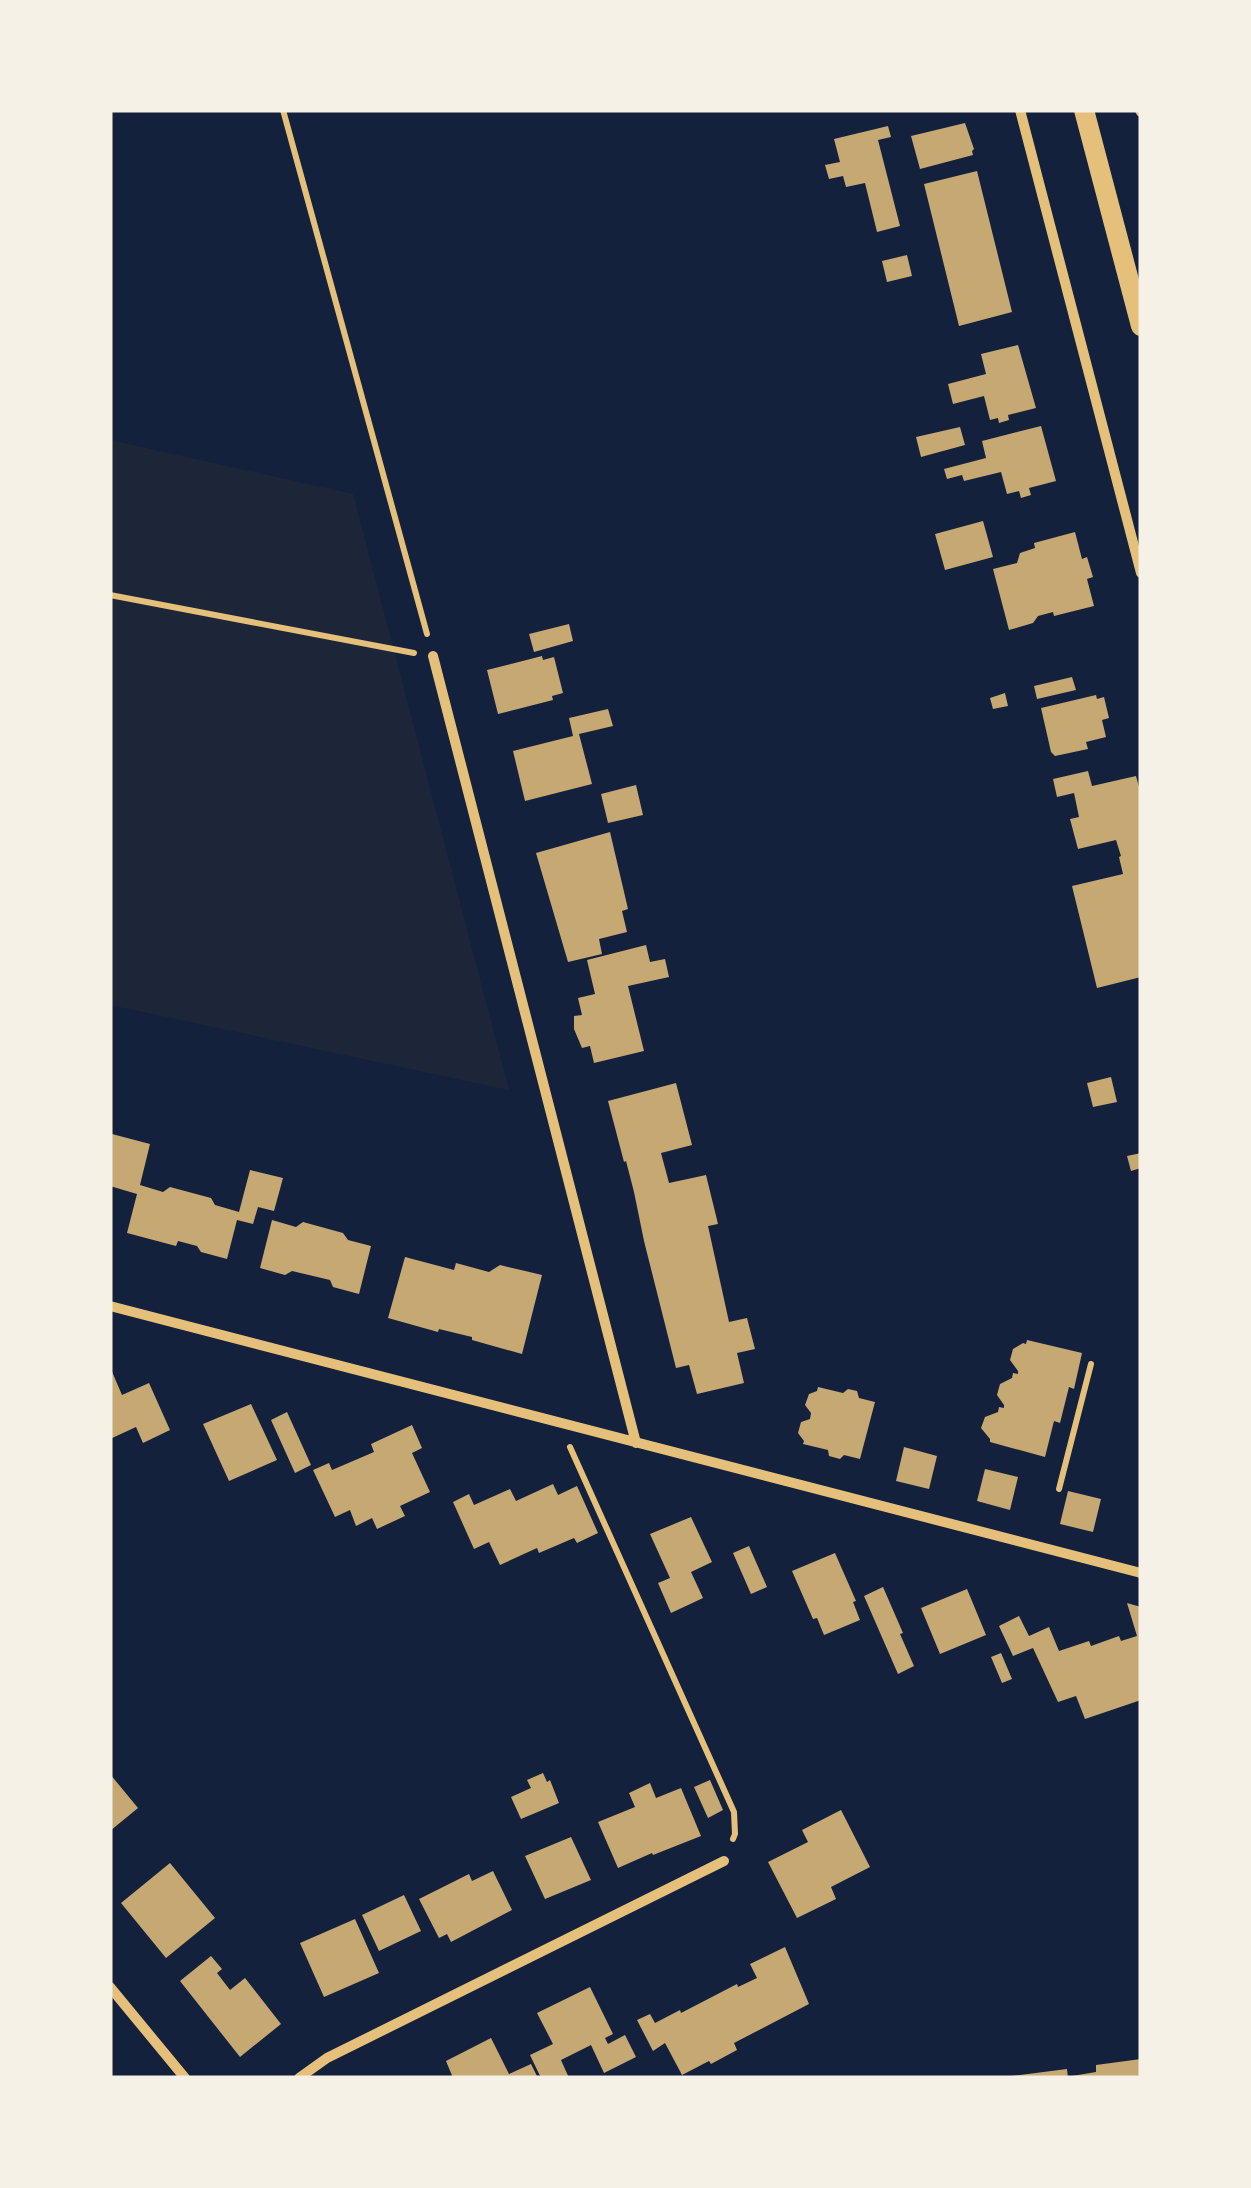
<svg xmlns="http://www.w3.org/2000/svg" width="1251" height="2188" font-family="Rubik,sans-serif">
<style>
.green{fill:#1d2539}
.building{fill:#c6a872}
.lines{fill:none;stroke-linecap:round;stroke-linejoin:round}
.path{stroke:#e5c07b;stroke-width:6}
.minor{stroke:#e5c07b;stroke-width:10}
.secondary{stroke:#e5c07b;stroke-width:20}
</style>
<rect width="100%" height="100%" fill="#14213d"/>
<path class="green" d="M 110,440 L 353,494 L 509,1090 L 110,1005 Z"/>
<path class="building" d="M 965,123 L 974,149 L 972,151 L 973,155 L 920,169 L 911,136 Z
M 888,126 L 891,137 L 878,140 L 900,226 L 877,232 L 865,183 L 846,187 L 843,176 L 829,179 L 825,165 L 840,162 L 834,139 Z
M 977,171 L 1012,312 L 959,326 L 924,184 Z
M 907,255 L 912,276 L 887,282 L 882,261 Z
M 1018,345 L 1036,408 L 1008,415 L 1009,420 L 999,423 L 998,418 L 990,420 L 984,396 L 953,404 L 948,384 L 986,374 L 981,354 Z
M 1041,426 L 1056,481 L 1029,488 L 1031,495 L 1021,498 L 1019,491 L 1007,494 L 1001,472 L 964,481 L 962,475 L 947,479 L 944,469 L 986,458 L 982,441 Z
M 960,427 L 965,445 L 921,457 L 916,437 Z
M 983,521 L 993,557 L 945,570 L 935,534 Z
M 1075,532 L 1082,559 L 1087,557 L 1093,577 L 1087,579 L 1094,606 L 1054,616 L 1053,612 L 1038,616 L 1033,623 L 1009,630 L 993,569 L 1017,563 L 1020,553 L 1035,548 L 1034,543 Z
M 569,624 L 573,641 L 534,652 L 529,634 Z
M 542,656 L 543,660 L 554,657 L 563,693 L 552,696 L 553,700 L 498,714 L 487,670 Z
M 1072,677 L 1076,690 L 1037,699 L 1034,686 Z
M 1005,693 L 1008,706 L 993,709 L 990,698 Z
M 1096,695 L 1097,699 L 1104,697 L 1109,718 L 1102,720 L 1106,737 L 1086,742 L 1088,749 L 1055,756 L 1051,752 L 1041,708 Z
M 608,709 L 613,726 L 579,734 L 592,784 L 525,801 L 513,751 L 573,736 L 569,718 Z
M 1088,771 L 1092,786 L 1136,776 L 1141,794 L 1141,977 L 1097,988 L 1072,886 L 1123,874 L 1119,857 L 1121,856 L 1116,840 L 1078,849 L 1070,819 L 1079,817 L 1074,793 L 1057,797 L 1053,779 Z
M 636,785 L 643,815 L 608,823 L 601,794 Z
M 610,832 L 628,909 L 622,911 L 627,932 L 599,939 L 602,954 L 568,962 L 536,853 Z
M 646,945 L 650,962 L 665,959 L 669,977 L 628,986 L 644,1051 L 594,1063 L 590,1046 L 582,1048 L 574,1029 L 574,1016 L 582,1015 L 578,998 L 595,994 L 587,960 Z
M 1111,1077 L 1117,1102 L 1093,1107 L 1087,1083 Z
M 676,1083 L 692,1145 L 661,1153 L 669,1183 L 706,1175 L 718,1224 L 708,1226 L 729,1322 L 747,1318 L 755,1349 L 737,1353 L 744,1383 L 697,1394 L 689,1365 L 676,1368 L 644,1241 L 634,1192 L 626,1161 L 624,1162 L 608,1101 Z
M 112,1134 L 150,1144 L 140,1185 L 163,1192 L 170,1187 L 211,1198 L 215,1205 L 239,1212 L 250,1170 L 283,1178 L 274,1211 L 258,1207 L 253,1224 L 237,1220 L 227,1259 L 201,1252 L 197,1246 L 178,1241 L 176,1246 L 127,1233 L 137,1194 L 110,1186 L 110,1144 Z
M 1141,1153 L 1141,1168 L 1131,1171 L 1127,1156 Z
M 272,1220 L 296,1227 L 303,1222 L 343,1233 L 348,1240 L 371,1246 L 359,1294 L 333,1287 L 330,1280 L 292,1271 L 285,1275 L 260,1268 Z
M 405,1257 L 454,1270 L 456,1263 L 489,1272 L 500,1265 L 542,1275 L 522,1354 L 472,1340 L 472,1337 L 439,1329 L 438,1332 L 388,1318 Z
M 1027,1340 L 1082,1353 L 1074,1389 L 1069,1387 L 1060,1423 L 1054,1421 L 1045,1457 L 990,1442 L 990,1439 L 981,1428 L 985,1417 L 998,1412 L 999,1407 L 1004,1408 L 1004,1405 L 997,1395 L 1000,1384 L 1012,1378 L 1013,1373 L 1018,1374 L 1018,1371 L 1010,1360 L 1013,1349 L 1023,1343 L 1026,1344 Z
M 110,1367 L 122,1395 L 149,1383 L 170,1430 L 143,1443 L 136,1427 L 110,1439 Z
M 818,1387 L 843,1393 L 848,1389 L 857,1391 L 859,1398 L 875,1402 L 860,1459 L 844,1455 L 840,1459 L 829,1456 L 828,1450 L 803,1444 L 804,1441 L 798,1433 L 801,1422 L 810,1419 L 811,1413 L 805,1405 L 809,1394 L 817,1391 Z
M 251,1404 L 277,1460 L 229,1481 L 203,1424 Z
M 287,1412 L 311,1465 L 295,1473 L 271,1420 Z
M 412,1425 L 422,1448 L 412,1453 L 430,1492 L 400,1506 L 405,1516 L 377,1529 L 372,1518 L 356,1526 L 350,1510 L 335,1517 L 313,1470 L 329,1463 L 332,1470 L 374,1452 L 371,1444 Z
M 904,1447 L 937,1456 L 929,1489 L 896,1481 Z
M 985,1469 L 1018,1477 L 1010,1510 L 977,1501 Z
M 553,1484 L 558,1495 L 577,1486 L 598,1533 L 577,1543 L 574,1538 L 539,1553 L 537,1548 L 500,1565 L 489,1542 L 474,1549 L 453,1502 L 469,1494 L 474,1505 L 510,1489 L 516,1501 Z
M 1068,1491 L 1101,1499 L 1093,1532 L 1060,1524 Z
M 691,1517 L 712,1562 L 691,1572 L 703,1598 L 671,1613 L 658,1583 L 670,1578 L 650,1534 Z
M 749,1546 L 767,1587 L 751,1594 L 733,1553 Z
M 835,1553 L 856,1601 L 853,1602 L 860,1620 L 824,1635 L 817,1618 L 813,1619 L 792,1571 Z
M 883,1587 L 903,1633 L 900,1634 L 914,1666 L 898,1674 L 864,1596 Z
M 967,1589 L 986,1635 L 940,1654 L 921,1608 Z
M 1127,1603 L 1141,1607 L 1141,1700 L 1085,1719 L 1076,1696 L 1058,1702 L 1033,1648 L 1013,1656 L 999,1626 L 1019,1616 L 1029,1636 L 1049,1627 L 1059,1651 L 1089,1641 L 1091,1646 L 1119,1636 L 1121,1641 L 1137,1636 Z
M 1001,1653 L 1012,1679 L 1002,1683 L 991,1657 Z
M 543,1773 L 547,1782 L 550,1780 L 559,1803 L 521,1819 L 511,1797 L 531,1788 L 527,1780 Z
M 110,1774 L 138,1808 L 110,1831 Z
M 710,1780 L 723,1810 L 708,1818 L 694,1787 Z
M 650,1783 L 656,1798 L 681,1788 L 701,1836 L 653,1855 L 652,1853 L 618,1868 L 598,1822 L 635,1807 L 629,1793 Z
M 841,1810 L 870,1867 L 831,1887 L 836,1899 L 797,1918 L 768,1862 L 808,1842 L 802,1830 Z
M 571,1837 L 591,1880 L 545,1899 L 525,1856 Z
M 170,1863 L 215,1918 L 166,1958 L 121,1903 Z
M 493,1871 L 512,1910 L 451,1942 L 447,1934 L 439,1938 L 419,1899 L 469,1874 L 472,1881 Z
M 404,1895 L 421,1931 L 379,1951 L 362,1915 Z
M 355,1919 L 379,1973 L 324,1997 L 300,1943 Z
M 785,1947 L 809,2004 L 734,2043 L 737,2050 L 711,2064 L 709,2061 L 682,2075 L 665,2043 L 653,2051 L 637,2020 L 650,2014 L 655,2023 L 680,2010 L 681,2013 L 737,1984 L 738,1987 L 757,1978 L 750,1964 Z
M 211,1956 L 222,1969 L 217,1973 L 230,1990 L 245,1978 L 281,2024 L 240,2057 L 180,1981 Z
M 590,1987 L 613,2034 L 605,2038 L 608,2044 L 625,2035 L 636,2057 L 604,2073 L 591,2045 L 561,2060 L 569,2078 L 541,2078 L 530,2055 L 553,2044 L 537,2013 Z
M 491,2038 L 509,2074 L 531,2064 L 538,2078 L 511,2078 L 510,2076 L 505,2078 L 453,2078 L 446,2061 Z
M 1141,2059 L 1141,2078 L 1072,2078 L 1072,2076 L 1096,2072 L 1096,2065 Z
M 1067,2069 L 1068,2078 L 1011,2078 L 1011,2076 Z"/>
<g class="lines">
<path class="path" d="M 283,110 L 427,634
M 110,595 L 414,653
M 570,1447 L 734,1812 L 735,1834 L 733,1839
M 1059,1489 L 1091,1364"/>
<path class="minor" d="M 1020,110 L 1141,573
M 1140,110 L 1141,112
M 433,656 L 636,1443
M 110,1306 L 1141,1573
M 110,1987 L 185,2078
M 299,2078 L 327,2058 L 724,1861"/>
<path class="secondary" d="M 1084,110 L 1141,326"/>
</g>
<rect width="1251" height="2188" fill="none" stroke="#f6f1e7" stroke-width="225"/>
</svg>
